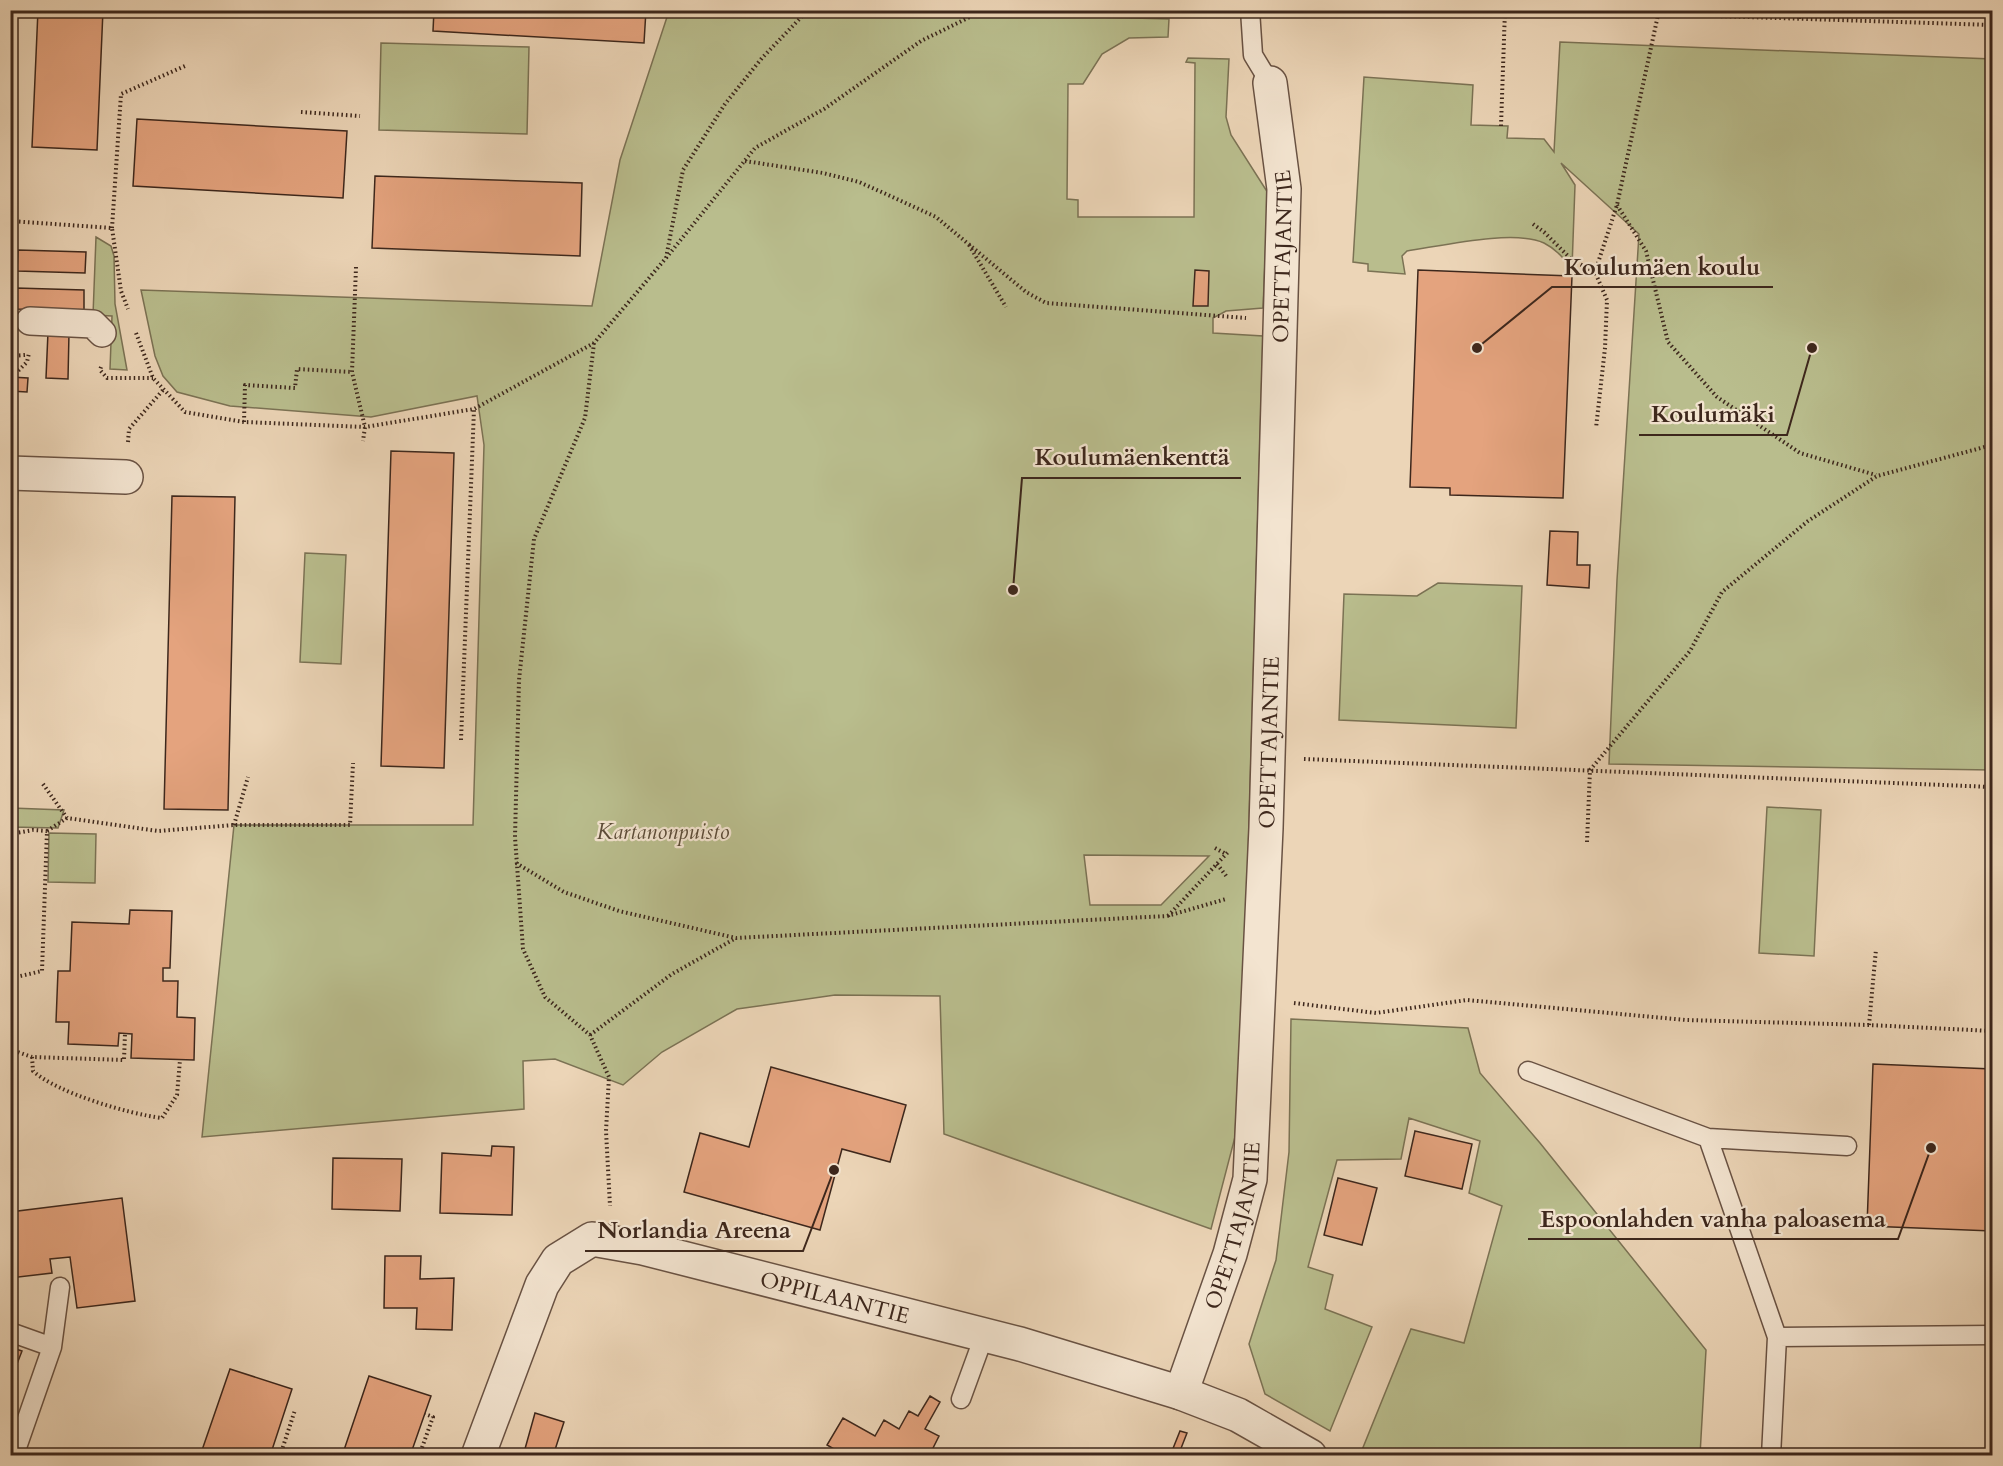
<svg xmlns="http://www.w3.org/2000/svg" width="2003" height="1466" font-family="Cardo,serif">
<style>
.green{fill:#b9bd8d;stroke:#7b7254;stroke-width:1.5;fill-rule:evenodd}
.building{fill:#e4a37e;stroke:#3d271c;stroke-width:1.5}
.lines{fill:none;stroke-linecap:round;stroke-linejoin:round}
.service-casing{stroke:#695243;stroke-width:21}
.pedestrian-casing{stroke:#695243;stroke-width:30}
.minor-casing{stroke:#695243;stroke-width:36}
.path{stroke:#3d271c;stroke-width:4;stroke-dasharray:1.5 3;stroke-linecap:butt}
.service{stroke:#f3e4d0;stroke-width:18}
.pedestrian{stroke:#f3e4d0;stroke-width:27}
.minor{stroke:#f3e4d0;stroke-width:33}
.labels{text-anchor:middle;stroke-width:4.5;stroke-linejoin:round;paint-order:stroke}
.street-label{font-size:22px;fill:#3d271c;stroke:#f3e4d0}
.park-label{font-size:22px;font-style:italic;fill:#5c4c38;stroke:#f3e4d0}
.leader{fill:none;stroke:#3d271c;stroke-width:2}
.callout-dot{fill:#3d271c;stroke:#f3e4d0;stroke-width:2}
.callout-label{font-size:24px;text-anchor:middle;font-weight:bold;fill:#3d271c;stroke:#f3e4d0;stroke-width:4.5;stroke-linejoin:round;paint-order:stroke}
</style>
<rect width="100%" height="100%" fill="#ecd5b7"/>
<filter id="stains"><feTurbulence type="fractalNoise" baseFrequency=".00333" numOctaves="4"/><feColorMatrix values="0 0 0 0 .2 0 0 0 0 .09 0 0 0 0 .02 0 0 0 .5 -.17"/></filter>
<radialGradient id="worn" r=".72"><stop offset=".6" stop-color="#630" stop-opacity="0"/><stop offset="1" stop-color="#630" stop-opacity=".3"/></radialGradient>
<path class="green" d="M 1059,10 L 1060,16 L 1169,19 L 1168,37 L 1129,38 L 1102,54 L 1083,84 L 1068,84 L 1067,199 L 1078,200 L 1078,217 L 1194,217 L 1195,63 L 1186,62 L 1188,58 L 1229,59 L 1226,117 L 1231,135 L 1268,193 L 1263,308 L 1226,311 L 1213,318 L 1213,333 L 1263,336 L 1246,930 L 1235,1137 L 1211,1229 L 944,1134 L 940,996 L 835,995 L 737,1009 L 662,1052 L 623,1085 L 555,1059 L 523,1061 L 524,1109 L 202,1137 L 234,825 L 473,825 L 484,445 L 477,396 L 371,417 L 230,406 L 177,392 L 163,376 L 155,356 L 141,290 L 592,306 L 620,160 L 669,11 ZM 1084,855 L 1209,856 L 1161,905 L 1090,905 Z
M 1560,42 L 1992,59 L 1992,770 L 1609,764 L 1617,580 L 1639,234 L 1561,163 L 1575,185 L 1572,268 C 1564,259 1556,249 1544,243 C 1514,229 1441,246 1407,251 L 1402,256 L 1405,274 L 1368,271 L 1368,264 L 1353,262 L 1364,77 L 1473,85 L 1471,125 L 1508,126 L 1507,138 L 1544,139 L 1554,152 Z
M 381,43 L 529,47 L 527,134 L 379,130 Z
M 96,237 L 111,246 L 114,256 L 115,304 L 127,370 L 110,369 L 112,316 L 93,315 Z
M 10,490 L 18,490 L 11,670 L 10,670 Z
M 305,553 L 346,555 L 341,664 L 300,662 Z
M 1438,583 L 1522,586 L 1516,728 L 1339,720 L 1344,594 L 1417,596 Z
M 1767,807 L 1821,810 L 1814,956 L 1759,953 Z
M 11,808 L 64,810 L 58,828 L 11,827 Z
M 49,833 L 96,834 L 95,883 L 48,882 Z
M 1291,1019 L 1468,1028 L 1480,1073 L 1540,1143 L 1706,1350 L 1700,1455 L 1372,1456 L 1362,1450 L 1411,1329 L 1464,1343 L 1502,1206 L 1469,1193 L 1480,1141 L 1409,1118 L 1401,1159 L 1337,1160 L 1308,1267 L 1333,1275 L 1325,1309 L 1372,1327 L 1330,1431 L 1265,1394 L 1249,1344 L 1276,1260 L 1289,1152 Z"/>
<path class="building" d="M 38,10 L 103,10 L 97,150 L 32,147 Z
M 434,10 L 646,10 L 644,43 L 433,31 Z
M 137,119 L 347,131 L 343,198 L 133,186 Z
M 375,176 L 582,183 L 580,256 L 372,248 Z
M 18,250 L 86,252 L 85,273 L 17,271 Z
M 1195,270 L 1209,271 L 1208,306 L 1193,306 Z
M 1418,270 L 1572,276 L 1563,498 L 1450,495 L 1450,488 L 1410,487 Z
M 16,288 L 84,290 L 84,311 L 16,309 Z
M 48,332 L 69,333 L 68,379 L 46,378 Z
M 10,377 L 28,378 L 27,392 L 10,391 Z
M 391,451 L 454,453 L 444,768 L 381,766 Z
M 172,496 L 235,497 L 228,810 L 164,809 Z
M 1550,531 L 1578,532 L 1577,565 L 1590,565 L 1589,588 L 1547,585 Z
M 130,910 L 172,911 L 170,968 L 163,968 L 163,981 L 178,981 L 177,1017 L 195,1018 L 194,1060 L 131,1058 L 132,1034 L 119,1033 L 118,1046 L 68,1044 L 69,1022 L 56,1022 L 58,971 L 70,971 L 72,922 L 129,924 Z
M 1873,1064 L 1992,1069 L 1992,1231 L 1867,1226 Z
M 771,1067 L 906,1105 L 890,1162 L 842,1149 L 820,1230 L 684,1192 L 700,1133 L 749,1147 Z
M 1415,1131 L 1472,1144 L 1462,1189 L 1405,1176 Z
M 492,1146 L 514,1147 L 512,1215 L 440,1213 L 442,1153 L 491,1156 Z
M 333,1158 L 402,1159 L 400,1211 L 332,1209 Z
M 1338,1178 L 1377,1188 L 1362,1245 L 1324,1235 Z
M 122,1198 L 135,1301 L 77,1308 L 70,1257 L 50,1259 L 52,1273 L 10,1278 L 10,1212 Z
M 385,1256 L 421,1256 L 420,1279 L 454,1278 L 452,1330 L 416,1329 L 417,1308 L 384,1308 Z
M 10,1347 L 22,1351 L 10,1382 Z
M 230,1369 L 292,1389 L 270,1456 L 200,1456 Z
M 369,1376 L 431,1396 L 410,1456 L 342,1456 Z
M 930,1396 L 940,1402 L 925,1429 L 939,1436 L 929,1456 L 846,1456 L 827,1445 L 843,1418 L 875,1436 L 884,1420 L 899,1429 L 909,1411 L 918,1416 Z
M 535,1413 L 564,1422 L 553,1456 L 523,1456 Z
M 1180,1431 L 1187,1433 L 1178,1456 L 1170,1456 Z"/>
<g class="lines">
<g class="service-casing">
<path id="service" d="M 1250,10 L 1253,55 L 1270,83
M 1528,1071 L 1708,1138 L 1777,1337 L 1771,1456
M 1708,1138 L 1847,1146
M 10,1332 L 52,1347
M 1777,1337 L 1992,1335
M 961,1399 L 984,1336
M 14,1456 L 52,1347 L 60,1287"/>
</g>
<g class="pedestrian-casing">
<path id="pedestrian" d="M 30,321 L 93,324 L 102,333"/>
</g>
<g class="minor-casing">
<g id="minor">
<path d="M 10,473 L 126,477"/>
<path id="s1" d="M 1181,1393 L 1230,1254 L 1250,1179 L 1266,828 L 1284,189 L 1270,83"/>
<path id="s2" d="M 478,1456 L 542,1285 L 558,1260 L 592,1239 L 643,1248 L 1020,1344 L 1181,1393 L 1238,1415 L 1310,1456"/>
</g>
</g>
<path class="path" d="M 1532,10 L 1992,25
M 1799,19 L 1799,10
M 301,112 L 360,116
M 1501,126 L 1505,10
M 745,161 L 823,173 L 859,182 L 886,194 L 936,217 L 1026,292 L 1046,303 L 1246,318
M 1617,205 L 1646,251 L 1668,342 L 1717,397 L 1800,453 L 1876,475
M 10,221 L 112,228 L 121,291 L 128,309
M 1533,224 L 1544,232 L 1572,260 L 1595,272 L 1607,300 L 1605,348 L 1596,428
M 112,228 L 121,94 L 185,66
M 969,245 L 1006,307
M 666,258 L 683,170 L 725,104 L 762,58 L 808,10
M 356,267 L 352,372 L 365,427 L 363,441
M 1595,272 L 1617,205 L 1658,15
M 136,333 L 153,378 L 185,412 L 244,422 L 365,427 L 474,409 L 594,343 L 666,258 L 755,148 L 824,109 L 921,41 L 984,10
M 594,343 L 585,418 L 534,539 L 519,680 L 515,837 L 523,949 L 545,997 L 590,1035 L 609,1077 L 606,1131 L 610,1206
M 10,356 L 25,355
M 101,367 L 100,370 L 107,378 L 153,378
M 10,372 L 17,372 L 27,362 L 29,353
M 244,422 L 245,385 L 295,388 L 297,369 L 352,372
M 128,442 L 129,429 L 163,390
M 461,740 L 474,409
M 1304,759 L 1992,787
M 43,784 L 67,818 L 158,831 L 234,825 L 350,825 L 353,763
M 234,825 L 248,777
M 47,831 L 67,818
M 10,834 L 33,830 L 47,831 L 42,971 L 16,977
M 1587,842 L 1590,770 L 1690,651 L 1722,592 L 1808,521 L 1877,476 L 1992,445
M 1215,848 L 1226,854
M 516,863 L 564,892 L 619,911 L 736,938 L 1167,916 L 1226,899
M 1217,864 L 1227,877
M 1168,916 L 1229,851
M 10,977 L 16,977 L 12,1050 L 32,1057 L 124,1060 L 125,1033
M 1294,1003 L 1376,1013 L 1467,1000 L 1686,1020 L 1869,1025 L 1992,1031
M 1869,1025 L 1876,949
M 590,1035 L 672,974 L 736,938
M 32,1057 L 33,1071 C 57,1093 129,1114 162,1118 L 177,1095 L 180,1060
M 280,1456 L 295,1410
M 419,1456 L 433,1417 L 425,1414"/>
<use href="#service" class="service"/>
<use href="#pedestrian" class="pedestrian"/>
<use href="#minor" class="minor"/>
</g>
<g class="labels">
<g class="street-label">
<text dy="8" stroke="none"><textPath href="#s1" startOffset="1148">OPETTAJANTIE</textPath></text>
<text dy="8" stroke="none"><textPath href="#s1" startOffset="662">OPETTAJANTIE</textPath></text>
<text dy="8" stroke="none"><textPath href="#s1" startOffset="176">OPETTAJANTIE</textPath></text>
<text dy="8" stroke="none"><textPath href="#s2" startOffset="502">OPPILAANTIE</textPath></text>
</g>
<g class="park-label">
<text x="663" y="839">Kartanonpuisto</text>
</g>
</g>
<path class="leader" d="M1477 348L1552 287H1773M1812 348L1787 435H1639M1013 590L1022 478H1241M1931 1148L1898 1239H1528M834 1170L803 1251H585"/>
<g class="callout-dot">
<circle cx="1477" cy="348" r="6"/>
<circle cx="1812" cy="348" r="6"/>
<circle cx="1013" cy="590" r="6"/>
<circle cx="1931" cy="1148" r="6"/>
<circle cx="834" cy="1170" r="6"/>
</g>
<g class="callout-label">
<text x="1662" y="275">Koulumäen koulu</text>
<text x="1713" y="422">Koulumäki</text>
<text x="1132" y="465">Koulumäenkenttä</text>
<text x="1713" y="1227">Espoonlahden vanha paloasema</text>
<text x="694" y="1238">Norlandia Areena</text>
</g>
<rect width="2003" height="1466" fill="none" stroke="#ecd5b7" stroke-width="36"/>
<rect x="12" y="12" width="1979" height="1442" fill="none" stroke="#3d271c" stroke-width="3"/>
<rect x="18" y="18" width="1967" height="1430" fill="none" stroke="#3d271c" stroke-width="1.5"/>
<rect width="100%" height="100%" filter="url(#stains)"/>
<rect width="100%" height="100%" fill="url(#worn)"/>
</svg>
